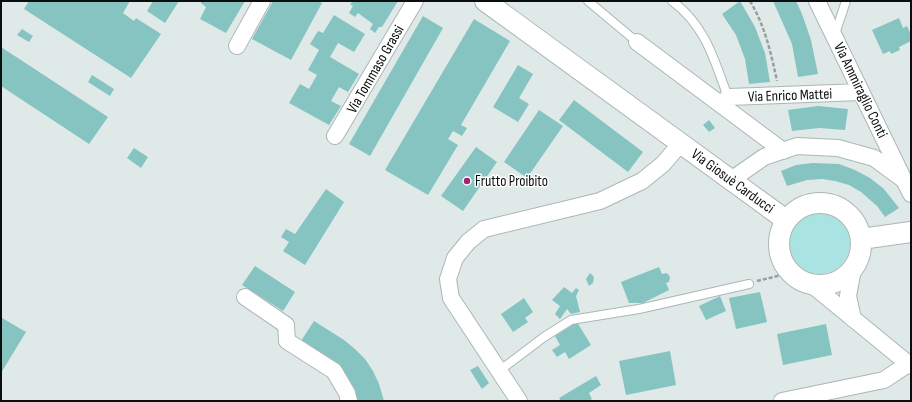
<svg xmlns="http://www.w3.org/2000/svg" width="912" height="402" font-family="'Sofia Sans Condensed',sans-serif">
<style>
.green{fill:#a9e4e2}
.building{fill:#86c4c2}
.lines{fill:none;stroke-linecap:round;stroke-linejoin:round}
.service-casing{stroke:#adb6b6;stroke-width:10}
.minor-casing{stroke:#adb6b6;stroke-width:18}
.tertiary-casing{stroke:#adb6b6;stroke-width:22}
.path{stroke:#98a09f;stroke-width:2.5;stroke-dasharray:4 2;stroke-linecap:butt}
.service{stroke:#fff;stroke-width:8}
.minor{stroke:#fff;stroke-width:16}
.tertiary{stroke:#fff;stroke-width:20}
.poi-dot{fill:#9f2379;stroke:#fff;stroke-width:1.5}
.labels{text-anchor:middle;stroke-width:3;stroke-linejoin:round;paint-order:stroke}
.street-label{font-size:15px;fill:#0b0e0e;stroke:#fff}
.poi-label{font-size:15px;fill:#0b0e0e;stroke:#fff;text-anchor:start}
</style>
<rect width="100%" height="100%" fill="#dfe9e8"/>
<path class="green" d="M788 243a31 31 0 1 1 62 0a31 31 0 1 1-62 0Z"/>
<path class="building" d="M 29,1 L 130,1 L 123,13 L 134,21 L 136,18 L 161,34 L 131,78 L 24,9 Z
M 153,1 L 179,1 L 165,23 L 147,11 Z
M 202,1 L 245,1 L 226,33 L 200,19 L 206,7 L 201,3 Z
M 273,1 L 318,1 L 322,3 L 291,60 L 252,39 Z
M 353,1 L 398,1 L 382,27 L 379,27 L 375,33 L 370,29 L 373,24 L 358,13 L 355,17 L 349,13 L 353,6 L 350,4 Z
M 740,1 L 755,27 L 765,53 L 770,82 L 749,84 L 745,59 L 736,35 L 722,14 Z
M 773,1 L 796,1 L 802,14 L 811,40 L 818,74 L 798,77 L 792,44 Z
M 334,15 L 365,34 L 354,52 L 338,43 L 330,57 L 359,74 L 348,92 L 339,87 L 331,101 L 341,106 L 329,125 L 289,103 L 300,84 L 309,89 L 317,75 L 308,70 L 319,50 L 310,44 L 318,31 L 323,33 Z
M 423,16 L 443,28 L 370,156 L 349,144 Z
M 899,18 L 903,28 L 907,26 L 911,35 L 911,41 L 899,47 L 900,50 L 891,54 L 890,51 L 883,54 L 872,30 Z
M 474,19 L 510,41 L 461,125 L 467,128 L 462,136 L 453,131 L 448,139 L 458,145 L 428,195 L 385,170 Z
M 22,29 L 33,36 L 29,42 L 17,35 Z
M 1,47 L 108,117 L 89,144 L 1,86 Z
M 518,65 L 533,74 L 519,98 L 529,104 L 518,122 L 493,107 Z
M 92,75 L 114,89 L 110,96 L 88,82 Z
M 574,100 L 643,152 L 628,172 L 559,120 Z
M 818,106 L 848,109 L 845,130 L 819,128 L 792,131 L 788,110 Z
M 539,110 L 563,126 L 527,178 L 504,162 Z
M 709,120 L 715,128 L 709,132 L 703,125 Z
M 476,147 L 497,162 L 463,211 L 441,196 Z
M 134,148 L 148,157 L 141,168 L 127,158 Z
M 813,163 L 839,164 L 855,170 L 870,178 L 884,189 L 899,208 L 885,217 L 877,206 L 861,192 L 849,185 L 835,181 L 822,179 L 807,180 L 787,186 L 781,171 L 796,165 Z
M 326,189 L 344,202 L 305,265 L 283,251 L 289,242 L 281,237 L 286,229 L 295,234 Z
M 255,266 L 295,292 L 283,311 L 242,285 Z
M 659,267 L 662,274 L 666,273 L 669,275 L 670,278 L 669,282 L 666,283 L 669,290 L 643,303 L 629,303 L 621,282 Z
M 590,273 L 594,277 L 593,283 L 589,286 L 586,279 Z
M 564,287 L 572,293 L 576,288 L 579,290 L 576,296 L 580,312 L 571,314 L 567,309 L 560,319 L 555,314 L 560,306 L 552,300 Z
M 760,292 L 767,322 L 736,329 L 729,298 Z
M 720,296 L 726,311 L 706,320 L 699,306 Z
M 524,298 L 533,312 L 525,318 L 528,322 L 513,332 L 501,314 Z
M 2,318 L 26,332 L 1,373 L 1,320 Z
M 314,321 L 344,340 L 355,349 L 365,359 L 373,371 L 379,384 L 384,401 L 358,401 L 350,382 L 301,341 Z
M 577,322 L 591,345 L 569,359 L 565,352 L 557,357 L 552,350 L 560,345 L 555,336 Z
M 826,324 L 832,355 L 783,365 L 777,334 Z
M 670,351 L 676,385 L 626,395 L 619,361 Z
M 478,366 L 489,383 L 482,389 L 470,370 Z
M 596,376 L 601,385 L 589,393 L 592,399 L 588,401 L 561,401 L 559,398 Z"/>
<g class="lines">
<g class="service-casing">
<path id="service" d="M 588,1 L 637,42
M 672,1 C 706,26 714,60 728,97
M 835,34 L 846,1
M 499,371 L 544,337 L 571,320 L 639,309 L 749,284"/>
</g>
<g class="minor-casing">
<path id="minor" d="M 817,1 L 902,176
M 637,42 L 783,151
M 237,46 L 262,1
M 723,106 L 728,97 L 861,92
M 335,136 L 415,1
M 731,180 L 764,157 L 797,146 L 838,148 L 874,158 L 904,180 L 911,194
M 811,284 L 911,366
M 245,297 L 286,325 L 287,341 L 334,371 L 347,393 L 349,401
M 853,319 L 848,296 L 853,269
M 519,401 L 451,298 L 448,279 L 455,258 L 468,242 L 484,229 L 600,201 L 642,181 L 663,164 L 681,143
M 782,401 L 884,380 L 908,364"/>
</g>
<g class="tertiary-casing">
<path id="tertiary" d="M 485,1 L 786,220
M779 244a41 41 0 1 1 82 0a41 41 0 1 1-82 0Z
M 861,239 L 911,232"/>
</g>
<path class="path" d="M 750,1 C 765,26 771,53 777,81
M 757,281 L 790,273"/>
<use href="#service" class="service"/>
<use href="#minor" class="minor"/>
<use href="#tertiary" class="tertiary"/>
</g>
<circle class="poi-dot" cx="467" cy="181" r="4"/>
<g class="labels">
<g class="street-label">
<text transform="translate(375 69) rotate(-60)" y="5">Via Tommaso Grassi</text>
<text transform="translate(861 90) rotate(64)" y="5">Via Ammiraglio Conti</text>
<text transform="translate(790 95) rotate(-2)" y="5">Via Enrico Mattei</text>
<text transform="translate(733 181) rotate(36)" y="5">Via Giosuè Carducci</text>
</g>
<g class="poi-label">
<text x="475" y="186">Frutto Proibito</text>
</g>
</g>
<rect width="912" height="402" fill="none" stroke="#0b0e0e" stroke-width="4"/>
</svg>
